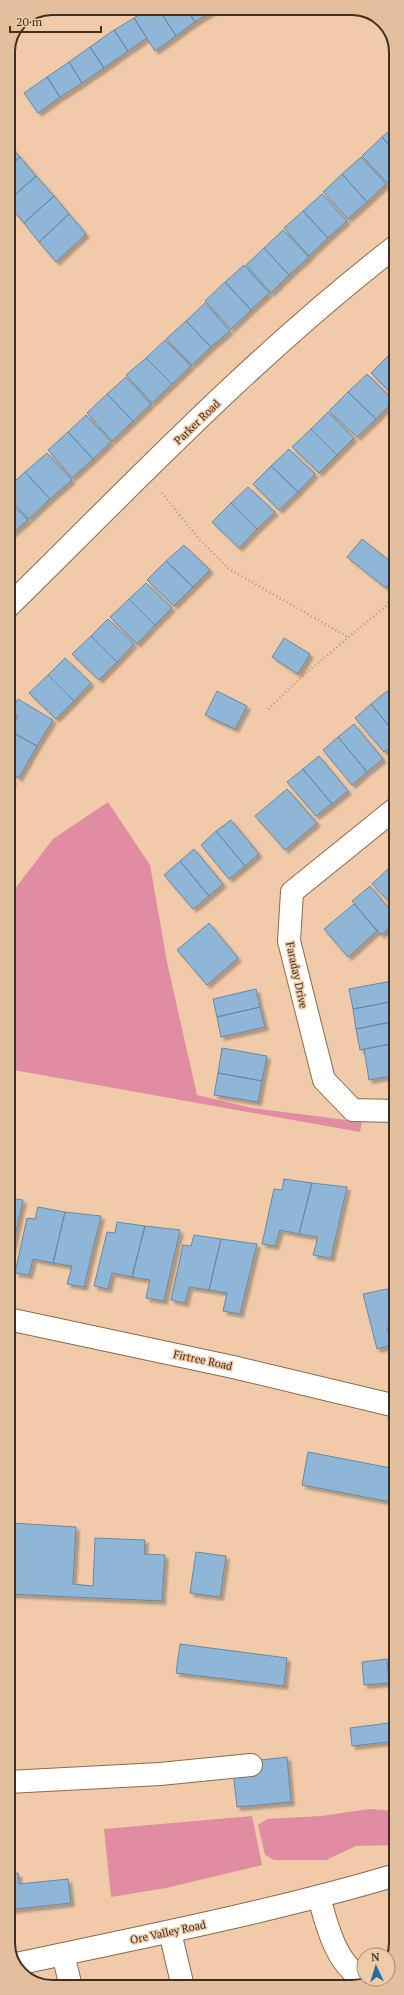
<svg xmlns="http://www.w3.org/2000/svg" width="404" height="1995" font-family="'PT Serif',serif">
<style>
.green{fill:#e08ca2}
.building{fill:#8fb6d6;stroke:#6489a8;filter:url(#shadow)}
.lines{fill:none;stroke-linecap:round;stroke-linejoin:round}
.minor-casing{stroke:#8d6a4b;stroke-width:24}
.path{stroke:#b4967b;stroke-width:2.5;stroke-dasharray:1 3;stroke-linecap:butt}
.minor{stroke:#fff;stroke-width:22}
.labels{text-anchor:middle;stroke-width:3;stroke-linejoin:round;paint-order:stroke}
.street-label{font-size:11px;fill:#3e2f22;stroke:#f1cba9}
.rim{fill:none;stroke:#3e2f22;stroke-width:2}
</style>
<defs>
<filter id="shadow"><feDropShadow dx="3.5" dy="3.5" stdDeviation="1" flood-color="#0004"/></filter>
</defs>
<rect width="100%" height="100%" fill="#f1cba9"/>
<path class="green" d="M 108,802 L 150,865 L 167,962 L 197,1095 L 252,1108 L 362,1122 L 360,1132 L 8,1069 L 8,898 L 53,839 Z
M 369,1809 L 396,1811 L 396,1845 L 356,1846 L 326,1860 L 274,1860 L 265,1855 L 258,1825 L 267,1819 L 321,1816 Z
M 252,1816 L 262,1865 L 166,1888 L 111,1897 L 104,1829 Z"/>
<path class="building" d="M 149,8 L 158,8 L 176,36 L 155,51 L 134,18 Z
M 158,8 L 186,8 L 195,22 L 176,36 Z
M 186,8 L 218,8 L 195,22 Z
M 134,18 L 147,38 L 128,51 L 114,30 Z
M 114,30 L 128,51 L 104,68 L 90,47 Z
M 90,47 L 104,68 L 82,83 L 69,62 Z
M 69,62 L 82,83 L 60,97 L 47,77 Z
M 47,77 L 60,97 L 38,113 L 24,93 Z
M 396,125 L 396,153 L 382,137 Z
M 382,137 L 396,153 L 396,175 L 387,183 L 362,156 Z
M 8,144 L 20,157 L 8,167 Z
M 20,157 L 36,176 L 8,201 L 8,167 Z
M 361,157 L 386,184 L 367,202 L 342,174 Z
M 342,174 L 367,202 L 348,219 L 323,192 Z
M 36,176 L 54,196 L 24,223 L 8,204 L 8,201 Z
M 322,194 L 347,221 L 328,238 L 303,211 Z
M 54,196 L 69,214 L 39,242 L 24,223 Z
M 303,211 L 328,238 L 309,256 L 284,228 Z
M 69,214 L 86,234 L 56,262 L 39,242 Z
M 283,230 L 309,257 L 289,275 L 264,248 Z
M 264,248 L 289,275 L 271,293 L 246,265 Z
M 244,265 L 269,293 L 251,310 L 225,282 Z
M 225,282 L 251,310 L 231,329 L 205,301 Z
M 205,303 L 230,331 L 211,347 L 186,321 Z
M 186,321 L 211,347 L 192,365 L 166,339 Z
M 165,340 L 191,366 L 172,384 L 146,358 Z
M 396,349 L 396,359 L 390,354 Z
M 390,354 L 396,359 L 396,398 L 371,373 Z
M 146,358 L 172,384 L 152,403 L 126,375 Z
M 367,374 L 394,401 L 376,419 L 348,392 Z
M 126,377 L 151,404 L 133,421 L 107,394 Z
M 348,392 L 376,419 L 357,437 L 329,411 Z
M 107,394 L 133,421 L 112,441 L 87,413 Z
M 328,412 L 354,438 L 337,455 L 311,429 Z
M 86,415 L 111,442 L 93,459 L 68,432 Z
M 311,429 L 337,455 L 319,473 L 292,447 Z
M 68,432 L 93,459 L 72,478 L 48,450 Z
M 289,449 L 315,474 L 298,492 L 271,466 Z
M 47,453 L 72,480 L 50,499 L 25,472 Z
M 271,466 L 298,492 L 279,510 L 253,484 Z
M 25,472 L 50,499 L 29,519 L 8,497 L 8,487 Z
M 248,487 L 275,512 L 257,529 L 231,503 Z
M 8,500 L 28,520 L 8,537 Z
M 231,503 L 257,529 L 239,548 L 212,522 Z
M 362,539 L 396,566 L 396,576 L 386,588 L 347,557 Z
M 184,545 L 210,570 L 193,587 L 166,561 Z
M 166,561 L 193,587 L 174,606 L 147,580 Z
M 146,583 L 172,608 L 155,625 L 129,599 Z
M 129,599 L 155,625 L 137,644 L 110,617 Z
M 108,619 L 134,644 L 117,662 L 91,636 Z
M 91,636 L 117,662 L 99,680 L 72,654 Z
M 284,638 L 310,654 L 298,674 L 272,657 Z
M 65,658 L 91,683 L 74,701 L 48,675 Z
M 48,675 L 74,701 L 56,719 L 29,693 Z
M 396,680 L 396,692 L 390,685 Z
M 217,691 L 247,706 L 235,729 L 205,715 Z
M 387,691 L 396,703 L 396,735 L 371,704 Z
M 18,699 L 53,720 L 37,746 L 10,731 L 18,716 L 10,712 Z
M 371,704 L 396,735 L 396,742 L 384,752 L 355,718 Z
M 354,724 L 383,759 L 367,772 L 338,737 Z
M 10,731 L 37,746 L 19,778 L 8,771 Z
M 338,737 L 367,772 L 352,785 L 323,750 Z
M 319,756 L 348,791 L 332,804 L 303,769 Z
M 303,769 L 332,804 L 316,816 L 287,782 Z
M 8,777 L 13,780 L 8,789 Z
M 287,789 L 317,823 L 285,850 L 255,816 Z
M 231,820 L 259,854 L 245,866 L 216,831 Z
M 216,831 L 245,866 L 229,879 L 201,845 Z
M 194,849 L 223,884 L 209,896 L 180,861 Z
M 180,861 L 209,896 L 193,909 L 164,875 Z
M 396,862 L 396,874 L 390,867 Z
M 390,867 L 396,874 L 396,909 L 372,884 Z
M 370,886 L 396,917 L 396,922 L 381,935 L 352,901 Z
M 354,904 L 377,931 L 348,957 L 324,929 Z
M 209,923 L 238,958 L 207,985 L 177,950 Z
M 392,981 L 395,1001 L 353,1009 L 349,989 Z
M 256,989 L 260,1007 L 217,1017 L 213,999 Z
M 395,1001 L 396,1021 L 356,1029 L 353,1009 Z
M 260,1007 L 265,1027 L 221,1037 L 217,1017 Z
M 396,1021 L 396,1043 L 360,1050 L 356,1029 Z
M 396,1043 L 396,1075 L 369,1080 L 364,1049 Z
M 222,1048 L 267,1056 L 262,1081 L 218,1073 Z
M 218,1073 L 262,1081 L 258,1102 L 214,1095 Z
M 284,1179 L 312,1183 L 299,1234 L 280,1230 L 275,1246 L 262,1244 L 274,1189 L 282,1190 Z
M 312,1183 L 347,1187 L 331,1258 L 313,1255 L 318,1237 L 299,1234 Z
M 8,1198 L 23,1200 L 8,1267 Z
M 38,1207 L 65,1212 L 53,1263 L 33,1259 L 29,1275 L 15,1273 L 27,1218 L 35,1219 Z
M 65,1212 L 101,1216 L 84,1287 L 67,1284 L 72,1266 L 53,1263 Z
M 117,1222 L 145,1226 L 132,1277 L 112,1273 L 108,1289 L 94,1286 L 107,1232 L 115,1233 Z
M 145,1226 L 180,1230 L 164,1301 L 146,1298 L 150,1280 L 132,1277 Z
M 194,1235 L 221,1239 L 209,1290 L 189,1287 L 185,1303 L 171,1300 L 183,1245 L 191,1246 Z
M 221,1239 L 257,1244 L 240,1314 L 223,1311 L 227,1293 L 209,1290 Z
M 392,1288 L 396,1300 L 396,1326 L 387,1328 L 392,1345 L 377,1349 L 363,1294 Z
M 308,1452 L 396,1469 L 396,1503 L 302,1485 Z
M 11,1523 L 76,1527 L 73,1584 L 93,1586 L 95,1538 L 145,1540 L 144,1554 L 165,1555 L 162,1601 L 8,1594 Z
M 196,1552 L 226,1556 L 220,1597 L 190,1593 Z
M 180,1644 L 287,1658 L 284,1686 L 176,1673 Z
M 387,1659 L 389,1683 L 364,1685 L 362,1662 Z
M 396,1722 L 396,1741 L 352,1746 L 350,1728 Z
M 287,1757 L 291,1802 L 237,1807 L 233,1771 L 260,1760 Z
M 18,1873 L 19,1884 L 68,1879 L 71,1903 L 8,1910 L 8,1874 Z
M 306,1980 L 310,1987 L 272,1987 Z"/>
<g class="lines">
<g class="minor-casing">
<path id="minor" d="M 8,607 C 133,484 256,354 396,246
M 396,808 L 292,892 L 289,941 L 324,1080 L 353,1110 L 396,1111
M 8,1319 L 233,1367 L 396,1406
M 8,1782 L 160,1774 L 251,1765
M 319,1897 C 327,1926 337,1970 369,1981
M 170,1932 L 183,1987
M 63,1954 L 71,1987
M 16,1964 C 143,1937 271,1912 396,1875"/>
</g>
<path class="path" d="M 162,493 L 199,539 L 229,569 L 348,637
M 268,709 L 306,673 L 386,606 L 396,593"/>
<use href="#minor" class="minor"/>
</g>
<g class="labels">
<g class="street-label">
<text transform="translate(197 422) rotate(-44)" y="4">Parker Road</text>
<text transform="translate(297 975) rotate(78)" y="4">Faraday Drive</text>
<text transform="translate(203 1360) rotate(12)" y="4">Firtree Road</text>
<text transform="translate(168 1932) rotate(-12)" y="4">Ore Valley Road</text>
</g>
</g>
<path d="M0 0H404V1995H0ZM52 15H352A37 37 0 0 1 389 52V1943A37 37 0 0 1 352 1980H52A37 37 0 0 1 15 1943V52A37 37 0 0 1 52 15Z" fill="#e3bf9e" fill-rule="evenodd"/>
<path class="rim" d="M52 15H352A37 37 0 0 1 389 52V1943A37 37 0 0 1 352 1980H52A37 37 0 0 1 15 1943V52A37 37 0 0 1 52 15Z"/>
<g transform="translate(376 1967) rotate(356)"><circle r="19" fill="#f1cba9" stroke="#a98d73"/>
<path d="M0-3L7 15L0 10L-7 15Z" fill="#236ea1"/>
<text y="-6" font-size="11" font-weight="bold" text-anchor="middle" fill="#3e2f22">N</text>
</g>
<path d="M10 26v6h91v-6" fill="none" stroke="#3e2f22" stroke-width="2"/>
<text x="16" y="26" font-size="12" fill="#3e2f22" stroke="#f1cba9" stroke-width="3" paint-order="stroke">20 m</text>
</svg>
